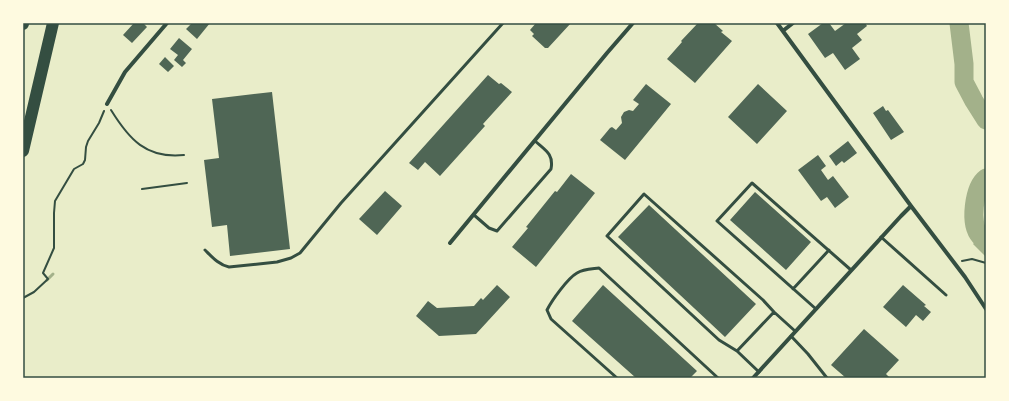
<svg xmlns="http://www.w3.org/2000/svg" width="1009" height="401" font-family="Overpass,sans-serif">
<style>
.water{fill:#a3b18a}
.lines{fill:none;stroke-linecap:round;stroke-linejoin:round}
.stream{stroke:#a3b18a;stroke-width:3}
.river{stroke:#a3b18a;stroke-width:19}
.building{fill:#4f6655}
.path{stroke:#344e41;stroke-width:2}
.service{stroke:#344e41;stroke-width:3}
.minor{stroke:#344e41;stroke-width:4}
.motorway{stroke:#344e41;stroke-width:12}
.neatline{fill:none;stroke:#344e41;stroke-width:1.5}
</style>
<rect width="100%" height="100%" fill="#e9edc9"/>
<path class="water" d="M 986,230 L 986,257 L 973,244 Z"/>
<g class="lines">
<path class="stream" d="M 47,280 L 53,274"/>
<path class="river" d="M 959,23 L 964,64 L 964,82 L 974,101 L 986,120
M 986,178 C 974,187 969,224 980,236 C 981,236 985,238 986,239"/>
</g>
<path class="building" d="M 134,23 L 143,23 L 147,27 L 132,43 L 123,35 Z
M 192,23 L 210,23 L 197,39 L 186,29 Z
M 536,23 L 571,23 L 548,48 L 545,48 L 532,36 L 534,34 L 530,30 Z
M 698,23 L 714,23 L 723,31 L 721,32 L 732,41 L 695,83 L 667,59 L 682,42 L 681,41 Z
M 823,23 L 829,23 L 835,31 L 846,23 L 865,23 L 867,26 L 857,34 L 862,40 L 852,48 L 860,59 L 845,70 L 833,53 L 825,58 L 808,34 Z
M 179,38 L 192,49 L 183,60 L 186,63 L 182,67 L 174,60 L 178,55 L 170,49 Z
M 165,57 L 174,66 L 168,72 L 159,64 Z
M 488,75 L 499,84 L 501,83 L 512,92 L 483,124 L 485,126 L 440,176 L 425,162 L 418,170 L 409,163 Z
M 646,84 L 671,104 L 625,160 L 600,140 L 610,128 L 612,127 L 616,130 L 622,123 L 621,117 L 624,112 L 629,110 L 633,111 L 639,104 L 633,100 Z
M 758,84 L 787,111 L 757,144 L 728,117 Z
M 272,92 L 290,249 L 230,256 L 227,225 L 212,227 L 204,160 L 219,158 L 212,99 Z
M 883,106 L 886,111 L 888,110 L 904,132 L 891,140 L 873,113 Z
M 848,141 L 857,153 L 844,163 L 842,161 L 836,166 L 829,156 Z
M 818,155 L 826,166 L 821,170 L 828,180 L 833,176 L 849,197 L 835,208 L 827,197 L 821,201 L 798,170 Z
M 571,174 L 595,193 L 536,267 L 512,247 L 528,228 L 526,227 L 555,191 L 557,192 Z
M 385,191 L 402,206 L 377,235 L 359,219 Z
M 755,192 L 811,242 L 786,270 L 730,220 Z
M 649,205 L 756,304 L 725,337 L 618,237 Z
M 497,285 L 510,297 L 476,334 L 439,336 L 416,316 L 428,301 L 437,308 L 474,306 L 481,298 L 483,300 Z
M 603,285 L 697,371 L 690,378 L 636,378 L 572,321 Z
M 903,285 L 926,305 L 924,306 L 931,312 L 923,321 L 916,315 L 906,327 L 883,307 Z
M 864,329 L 899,360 L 886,374 L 890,378 L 846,378 L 831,365 Z"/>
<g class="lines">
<path class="path" d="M 111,110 C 129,139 146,159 184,155
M 142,189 L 187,183
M 962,261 L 972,259 L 986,263
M 23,298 L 34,292 L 48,279 L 43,273 L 54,248 L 54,213 L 55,201 L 74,169 L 83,164 L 85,160 L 86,147 L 88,141 L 99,123 L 104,111"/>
<path class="service" d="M 474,215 L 489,228 L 497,231 L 551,169 C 554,154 545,150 535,141
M 881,237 L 946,295
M 205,250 C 212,257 219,265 229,267 L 277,262 L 291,258 L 300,253 L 341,203 L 503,23
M 793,289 L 829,250
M 816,309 L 717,221 L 752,183 L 851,270
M 791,336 L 808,354 L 827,378
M 737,351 L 774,312
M 759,372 L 737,351 L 719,340 L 607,236 L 644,194 L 763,300 L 774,312 L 795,331
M 617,378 L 551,319 L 547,310 C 552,300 568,278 577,273 C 583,269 591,269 599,268 L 718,378"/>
<path class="minor" d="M 777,23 L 911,206 L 965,277 L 986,309
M 784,30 L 793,23
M 107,104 L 125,72 L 167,23
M 450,243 L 607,53 L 633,23
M 753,378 L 901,216 L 911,206"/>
<path class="motorway" d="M 23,24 L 23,23
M 23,151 L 53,23"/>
</g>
<rect width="1009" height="401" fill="none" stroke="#fefae0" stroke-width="48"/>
<rect x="24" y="24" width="961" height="353" class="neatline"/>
</svg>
